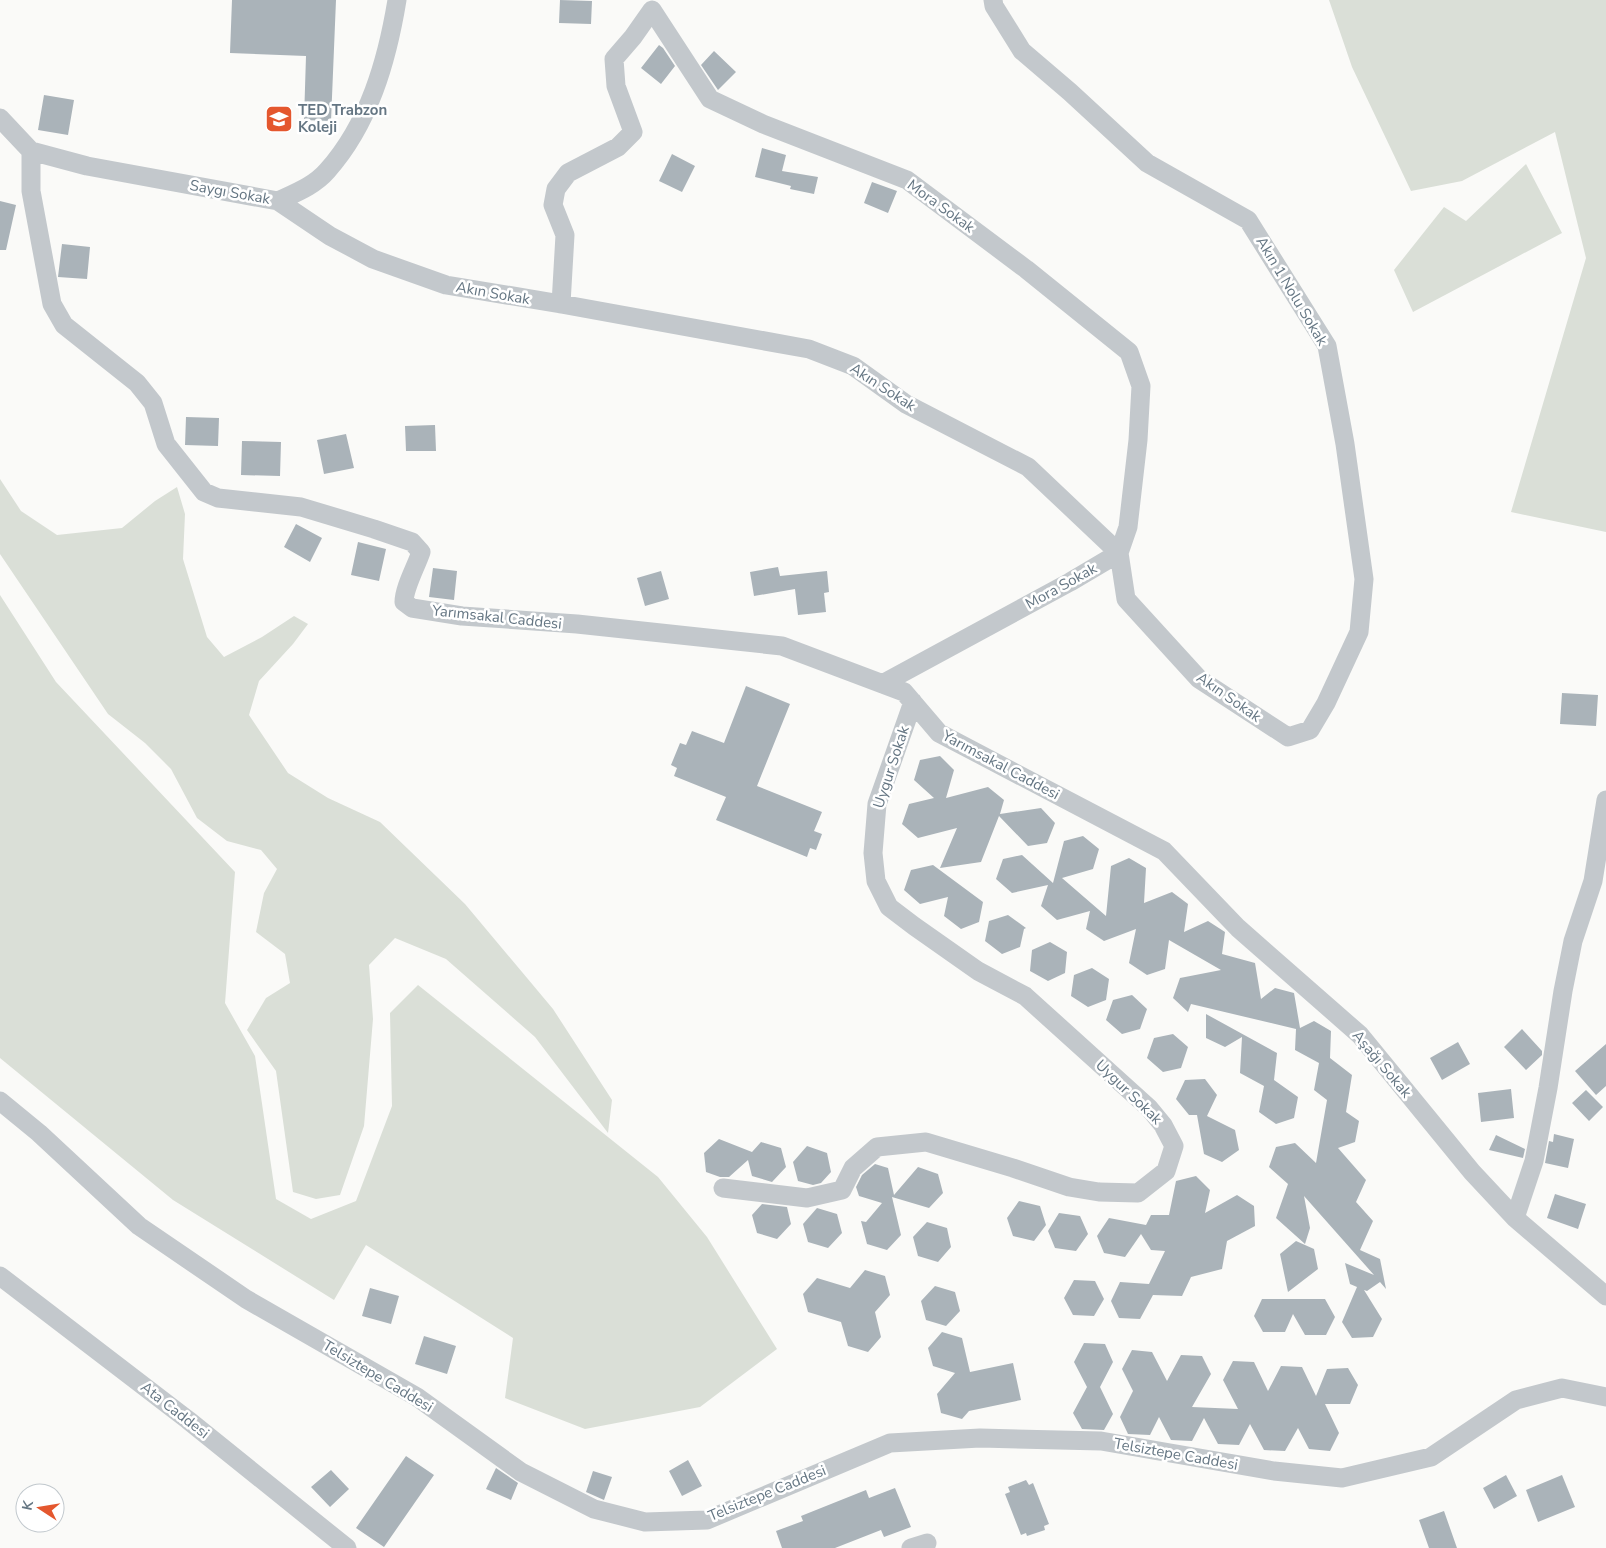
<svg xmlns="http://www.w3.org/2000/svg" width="1606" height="1548" font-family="'Nunito Sans',sans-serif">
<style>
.green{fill:#dadfd7}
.building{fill:#aab3b9}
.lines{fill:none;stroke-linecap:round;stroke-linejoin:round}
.minor{stroke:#c3c8cc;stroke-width:19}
.labels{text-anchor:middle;stroke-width:5;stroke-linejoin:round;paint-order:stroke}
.poi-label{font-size:15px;font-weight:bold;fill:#657683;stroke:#fff;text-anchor:start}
.street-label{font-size:15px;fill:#657683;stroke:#fff}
</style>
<rect width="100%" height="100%" fill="#fafaf8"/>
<path class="green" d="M 1329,0 L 1606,0 L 1606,532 L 1511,512 L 1586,258 L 1555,132 L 1462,181 L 1411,191 L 1352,67 Z
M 1526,164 L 1562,233 L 1413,312 L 1394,270 L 1444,207 L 1466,221 Z
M 0,479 L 21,511 L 57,535 L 122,528 L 155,501 L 177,487 L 185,514 L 183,559 L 207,637 L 224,657 L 262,637 L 294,616 L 308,624 L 293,644 L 259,681 L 249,715 L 288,773 L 328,798 L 380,822 L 465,904 L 553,1009 L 612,1100 L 608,1133 L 535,1037 L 446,959 L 395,938 L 369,965 L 373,1019 L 364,1126 L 340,1195 L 316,1199 L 293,1192 L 276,1071 L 247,1030 L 266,998 L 290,983 L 285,954 L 256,932 L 264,893 L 277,869 L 261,850 L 227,841 L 197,818 L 171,769 L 145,743 L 108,714 L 0,554 Z
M 0,595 L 56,682 L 235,872 L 225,1003 L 255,1056 L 276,1199 L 311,1219 L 356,1201 L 392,1106 L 390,1013 L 418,985 L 658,1177 L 707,1237 L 777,1349 L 700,1407 L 585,1429 L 505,1398 L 513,1338 L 366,1245 L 334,1300 L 173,1200 L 0,1058 Z"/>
<path class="building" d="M 232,0 L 336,0 L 331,121 L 304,120 L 306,56 L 230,53 Z
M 560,0 L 592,1 L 591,24 L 559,23 Z
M 659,45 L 663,48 L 675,66 L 661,84 L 641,68 Z
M 714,51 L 736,72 L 718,90 L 701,65 Z
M 44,95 L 74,100 L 68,135 L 38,130 Z
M 762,148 L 786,155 L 782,171 L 818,177 L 814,194 L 790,189 L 791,186 L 755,177 Z
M 672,154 L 695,166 L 682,192 L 659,181 Z
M 872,182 L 897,191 L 888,213 L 864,203 Z
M 0,201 L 16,205 L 6,250 L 0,250 Z
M 62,244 L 90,247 L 87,279 L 58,277 Z
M 186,417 L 219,418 L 218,446 L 185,445 Z
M 435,425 L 436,451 L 406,451 L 405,426 Z
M 346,434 L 354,468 L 324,474 L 317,440 Z
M 242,441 L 281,442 L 280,476 L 241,475 Z
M 296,524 L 322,538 L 310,562 L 284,547 Z
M 358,542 L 386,549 L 379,581 L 351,575 Z
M 778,567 L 780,576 L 827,571 L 829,592 L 824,593 L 826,612 L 798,615 L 795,589 L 754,596 L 750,572 Z
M 433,568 L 457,571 L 454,600 L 429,597 Z
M 661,571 L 669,599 L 645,606 L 637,578 Z
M 746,686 L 790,704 L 757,786 L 822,812 L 814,831 L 822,834 L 816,850 L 810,848 L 807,857 L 716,820 L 726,797 L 674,776 L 677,768 L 671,765 L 680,743 L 686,745 L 692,731 L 724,743 Z
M 1562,693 L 1598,695 L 1596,726 L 1560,724 Z
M 940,756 L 954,770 L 946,798 L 988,787 L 1004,800 L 1000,814 L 1041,808 L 1055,823 L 1047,843 L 1028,846 L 999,816 L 981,862 L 940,868 L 957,828 L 918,838 L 902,824 L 909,804 L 934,798 L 914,780 L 920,760 Z
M 1083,836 L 1099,849 L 1093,869 L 1062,878 L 1106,916 L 1111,866 L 1129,858 L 1146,868 L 1144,903 L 1172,892 L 1188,904 L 1184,932 L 1208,921 L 1225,932 L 1222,954 L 1255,963 L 1261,999 L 1275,988 L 1294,993 L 1300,1028 L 1314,1021 L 1331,1031 L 1330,1058 L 1352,1075 L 1346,1112 L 1359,1121 L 1355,1142 L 1338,1148 L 1366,1180 L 1356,1202 L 1373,1221 L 1360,1250 L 1380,1259 L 1386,1289 L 1380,1282 L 1367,1291 L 1364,1290 L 1382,1319 L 1373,1337 L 1352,1338 L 1342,1322 L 1357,1287 L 1350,1284 L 1345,1263 L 1374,1275 L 1304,1196 L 1310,1228 L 1305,1244 L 1276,1218 L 1288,1184 L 1269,1167 L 1276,1147 L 1295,1143 L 1316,1163 L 1327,1100 L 1314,1090 L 1319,1063 L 1295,1050 L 1296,1029 L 1191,1004 L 1188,1012 L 1173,998 L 1180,978 L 1221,970 L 1169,940 L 1165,969 L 1147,975 L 1129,963 L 1136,929 L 1104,941 L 1086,929 L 1090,911 L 1057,920 L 1041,906 L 1048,885 L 1012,893 L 996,879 L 1003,859 L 1022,855 L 1053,883 L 1064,841 Z
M 933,865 L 983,902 L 979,922 L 961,929 L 944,916 L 948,897 L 920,904 L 904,890 L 911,870 Z
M 1008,915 L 1026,928 L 1024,929 L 1020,947 L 1002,954 L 985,941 L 989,921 Z
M 1050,942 L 1067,952 L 1065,973 L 1048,981 L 1030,971 L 1032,950 Z
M 1092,968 L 1109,979 L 1106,1000 L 1088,1007 L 1071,996 L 1074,975 Z
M 1132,995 L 1147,1009 L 1140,1029 L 1122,1034 L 1106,1020 L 1113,1000 Z
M 1206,1014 L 1277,1053 L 1274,1080 L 1298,1097 L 1294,1118 L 1276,1124 L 1259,1112 L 1264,1086 L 1240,1073 L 1242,1037 L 1225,1047 L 1206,1038 Z
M 1522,1029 L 1542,1051 L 1542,1055 L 1526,1070 L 1504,1047 Z
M 1173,1034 L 1188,1047 L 1181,1068 L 1163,1072 L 1147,1058 L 1154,1038 Z
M 1458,1042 L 1470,1064 L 1442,1080 L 1430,1058 Z
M 1606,1044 L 1606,1086 L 1596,1095 L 1575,1071 Z
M 1205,1079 L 1217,1095 L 1207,1116 L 1235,1130 L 1239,1150 L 1222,1162 L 1204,1154 L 1197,1115 L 1189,1115 L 1176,1099 L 1185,1080 Z
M 1511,1089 L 1514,1118 L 1481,1122 L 1478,1093 Z
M 1586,1090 L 1603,1107 L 1589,1121 L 1572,1103 Z
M 1554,1134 L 1574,1139 L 1568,1168 L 1545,1163 L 1549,1141 L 1553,1142 Z
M 1496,1135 L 1525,1149 L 1523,1158 L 1489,1150 Z
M 719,1139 L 752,1152 L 761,1142 L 781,1148 L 786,1167 L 772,1182 L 752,1176 L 748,1160 L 729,1177 L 720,1177 L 706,1172 L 704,1153 Z
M 807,1146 L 827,1153 L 831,1172 L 821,1183 L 813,1185 L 798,1181 L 793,1162 Z
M 875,1164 L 888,1168 L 894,1195 L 918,1167 L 938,1174 L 943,1193 L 929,1208 L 892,1197 L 901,1235 L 887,1250 L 867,1244 L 861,1221 L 866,1222 L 882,1203 L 859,1196 L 856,1187 L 862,1175 Z
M 1196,1176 L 1210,1190 L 1205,1213 L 1237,1195 L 1254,1206 L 1255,1226 L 1227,1241 L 1222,1269 L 1191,1277 L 1182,1296 L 1153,1295 L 1140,1319 L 1119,1318 L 1111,1301 L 1120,1282 L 1149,1284 L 1165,1251 L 1151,1250 L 1141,1234 L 1125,1257 L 1104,1253 L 1097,1236 L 1109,1218 L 1146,1225 L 1151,1215 L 1169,1215 L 1176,1181 Z
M 1555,1194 L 1586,1204 L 1578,1229 L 1547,1218 Z
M 1019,1201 L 1040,1206 L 1046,1225 L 1034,1241 L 1013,1236 L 1007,1218 Z
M 762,1204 L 787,1207 L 791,1224 L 777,1239 L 757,1233 L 752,1215 Z
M 817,1208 L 837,1214 L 842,1233 L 828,1248 L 808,1242 L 803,1224 Z
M 1059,1213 L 1080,1216 L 1088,1234 L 1076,1251 L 1055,1248 L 1048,1231 Z
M 927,1222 L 947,1228 L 951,1247 L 938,1262 L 918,1256 L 913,1237 Z
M 1296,1241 L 1314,1249 L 1318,1269 L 1288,1292 L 1280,1254 Z
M 865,1270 L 885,1276 L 890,1295 L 875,1312 L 881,1337 L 868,1352 L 848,1346 L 841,1322 L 808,1312 L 803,1294 L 817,1278 L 850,1288 Z
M 1074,1280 L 1095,1281 L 1104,1299 L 1094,1316 L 1073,1315 L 1064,1298 Z
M 935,1286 L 955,1292 L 960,1311 L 946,1326 L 926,1320 L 921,1301 Z
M 370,1288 L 399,1296 L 391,1324 L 362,1316 Z
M 1262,1299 L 1325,1299 L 1335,1317 L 1326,1335 L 1305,1335 L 1293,1314 L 1285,1332 L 1263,1332 L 1254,1316 Z
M 942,1332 L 962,1338 L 970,1372 L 1013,1363 L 1021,1400 L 969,1411 L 962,1419 L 941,1413 L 937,1394 L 955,1373 L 933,1366 L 928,1348 Z
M 424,1336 L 456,1346 L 447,1374 L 415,1364 Z
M 1084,1343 L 1105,1344 L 1113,1362 L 1100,1387 L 1113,1414 L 1104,1430 L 1082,1429 L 1073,1413 L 1087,1387 L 1074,1362 Z
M 1132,1350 L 1152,1352 L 1167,1381 L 1181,1355 L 1202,1356 L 1211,1374 L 1192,1407 L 1238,1409 L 1223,1380 L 1233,1361 L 1254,1362 L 1268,1391 L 1281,1366 L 1302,1367 L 1316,1396 L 1327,1369 L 1348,1368 L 1358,1385 L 1350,1404 L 1325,1404 L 1339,1433 L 1330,1451 L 1309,1449 L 1298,1428 L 1285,1451 L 1264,1450 L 1250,1424 L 1239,1445 L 1218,1444 L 1204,1418 L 1192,1441 L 1171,1440 L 1159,1417 L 1150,1435 L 1128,1434 L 1120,1417 L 1133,1391 L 1122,1369 Z
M 406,1456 L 434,1475 L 384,1547 L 356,1528 Z
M 688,1460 L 702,1486 L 682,1496 L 669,1471 Z
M 496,1468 L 518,1483 L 511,1500 L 486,1489 Z
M 331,1470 L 349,1489 L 330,1507 L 311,1487 Z
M 593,1471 L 612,1477 L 604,1500 L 586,1492 Z
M 1506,1475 L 1517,1496 L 1494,1509 L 1483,1488 Z
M 1562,1475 L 1575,1507 L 1538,1522 L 1526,1490 Z
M 1026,1480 L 1029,1485 L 1033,1483 L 1049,1524 L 1044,1526 L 1045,1530 L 1027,1536 L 1026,1533 L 1021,1535 L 1005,1494 L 1010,1492 L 1008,1487 Z
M 895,1488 L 911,1527 L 884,1537 L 881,1530 L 835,1548 L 782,1548 L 776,1531 L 803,1521 L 801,1516 L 866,1490 L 869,1498 Z
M 1444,1511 L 1457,1548 L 1429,1548 L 1419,1520 Z"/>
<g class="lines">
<path class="minor" d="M 0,118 L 31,151 L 31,191 L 52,304 L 64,325 L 137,383 L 153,403 L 166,444 L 204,492 L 218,498 L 301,507 L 374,529 L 412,542 L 421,552 C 416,567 404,588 404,602 L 412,608 L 462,616 L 577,624 L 782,646 L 904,692 L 939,733 L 1164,851 L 1238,928 L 1360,1035 L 1472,1172 L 1515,1218 L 1606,1296
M 31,151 L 87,166 L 278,201 C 295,193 314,186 327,171 C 369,124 387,61 397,0
M 278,201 L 330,236 L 373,259 L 446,285 L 561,304 L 809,349 L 853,366 L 906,404 L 1028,467 L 1119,553 L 1126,599 L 1199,679 L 1288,737 L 1310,730 L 1326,703 L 1359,632 L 1364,579 L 1345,444 L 1327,346 L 1248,220 L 1147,163 L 1070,92 L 1022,51 L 994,6 L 993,0
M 561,304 L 565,235 L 553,205 L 556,189 L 568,173 L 618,147 L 633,132 L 616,86 L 614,59 L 633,37 L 652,10 L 710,99 L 763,124 L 907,180 L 1026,269 L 1129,352 L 1141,386 L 1138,440 L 1128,527 L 1119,553 L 1070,582 L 882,684
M 0,1101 L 39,1133 L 139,1226 L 246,1299 L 417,1397 L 521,1472 L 594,1509 L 645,1522 L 707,1520 L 890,1443 L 980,1438 L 1101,1441 L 1274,1471 L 1342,1478 L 1431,1457 L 1516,1400 L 1562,1388 L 1606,1397
M 723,1188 L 807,1198 L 842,1190 L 853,1168 L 877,1147 L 926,1142 L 1013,1168 L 1069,1187 L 1099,1192 L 1138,1193 L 1166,1171 L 1174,1146 L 1163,1125 L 1149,1108 L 1025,996 L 978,971 L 914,926 L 889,907 L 876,881 L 873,853 L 877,804 L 913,702
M 1515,1218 L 1534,1161 L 1548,1088 L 1563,991 L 1573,941 L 1593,881 L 1606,800
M 0,1276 L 188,1420 L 347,1548
M 911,1548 L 927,1543"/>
</g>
<defs>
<g id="school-square" transform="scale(1.4375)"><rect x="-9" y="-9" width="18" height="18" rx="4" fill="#e4572e" stroke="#fff"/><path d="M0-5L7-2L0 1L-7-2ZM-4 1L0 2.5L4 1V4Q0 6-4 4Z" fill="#fff"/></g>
</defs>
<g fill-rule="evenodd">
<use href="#school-square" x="279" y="119"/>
</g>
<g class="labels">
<g class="poi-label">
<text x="298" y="115">TED Trabzon<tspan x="298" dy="17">Koleji</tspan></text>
</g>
<g class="street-label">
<text transform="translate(230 192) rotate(10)" y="5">Saygı Sokak</text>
<text transform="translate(941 206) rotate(36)" y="5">Mora Sokak</text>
<text transform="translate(1292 291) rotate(59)" y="5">Akın 1 Nolu Sokak</text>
<text transform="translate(493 293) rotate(10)" y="5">Akın Sokak</text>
<text transform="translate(883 387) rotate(33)" y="5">Akın Sokak</text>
<text transform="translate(1061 586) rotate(-29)" y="5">Mora Sokak</text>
<text transform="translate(497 617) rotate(6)" y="5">Yarımsakal Caddesi</text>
<text transform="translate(1229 697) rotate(35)" y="5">Akın Sokak</text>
<text transform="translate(1001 765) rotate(28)" y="5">Yarımsakal Caddesi</text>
<text transform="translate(891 767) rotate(-72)" y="5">Uygur Sokak</text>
<text transform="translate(1382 1064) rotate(50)" y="5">Aşağı Sokak</text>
<text transform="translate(1129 1092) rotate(44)" y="5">Uygur Sokak</text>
<text transform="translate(378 1376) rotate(31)" y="5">Telsiztepe Caddesi</text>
<text transform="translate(175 1410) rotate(38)" y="5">Ata Caddesi</text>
<text transform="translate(1176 1454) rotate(10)" y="5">Telsiztepe Caddesi</text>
<text transform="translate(767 1493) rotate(-22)" y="5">Telsiztepe Caddesi</text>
</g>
</g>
<g transform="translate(40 1508) rotate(282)"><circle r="24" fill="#ffffff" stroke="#c1c8cd"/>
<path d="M0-4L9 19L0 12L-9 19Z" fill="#e4572e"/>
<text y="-8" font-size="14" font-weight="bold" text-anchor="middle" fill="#657683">K</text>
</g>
</svg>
